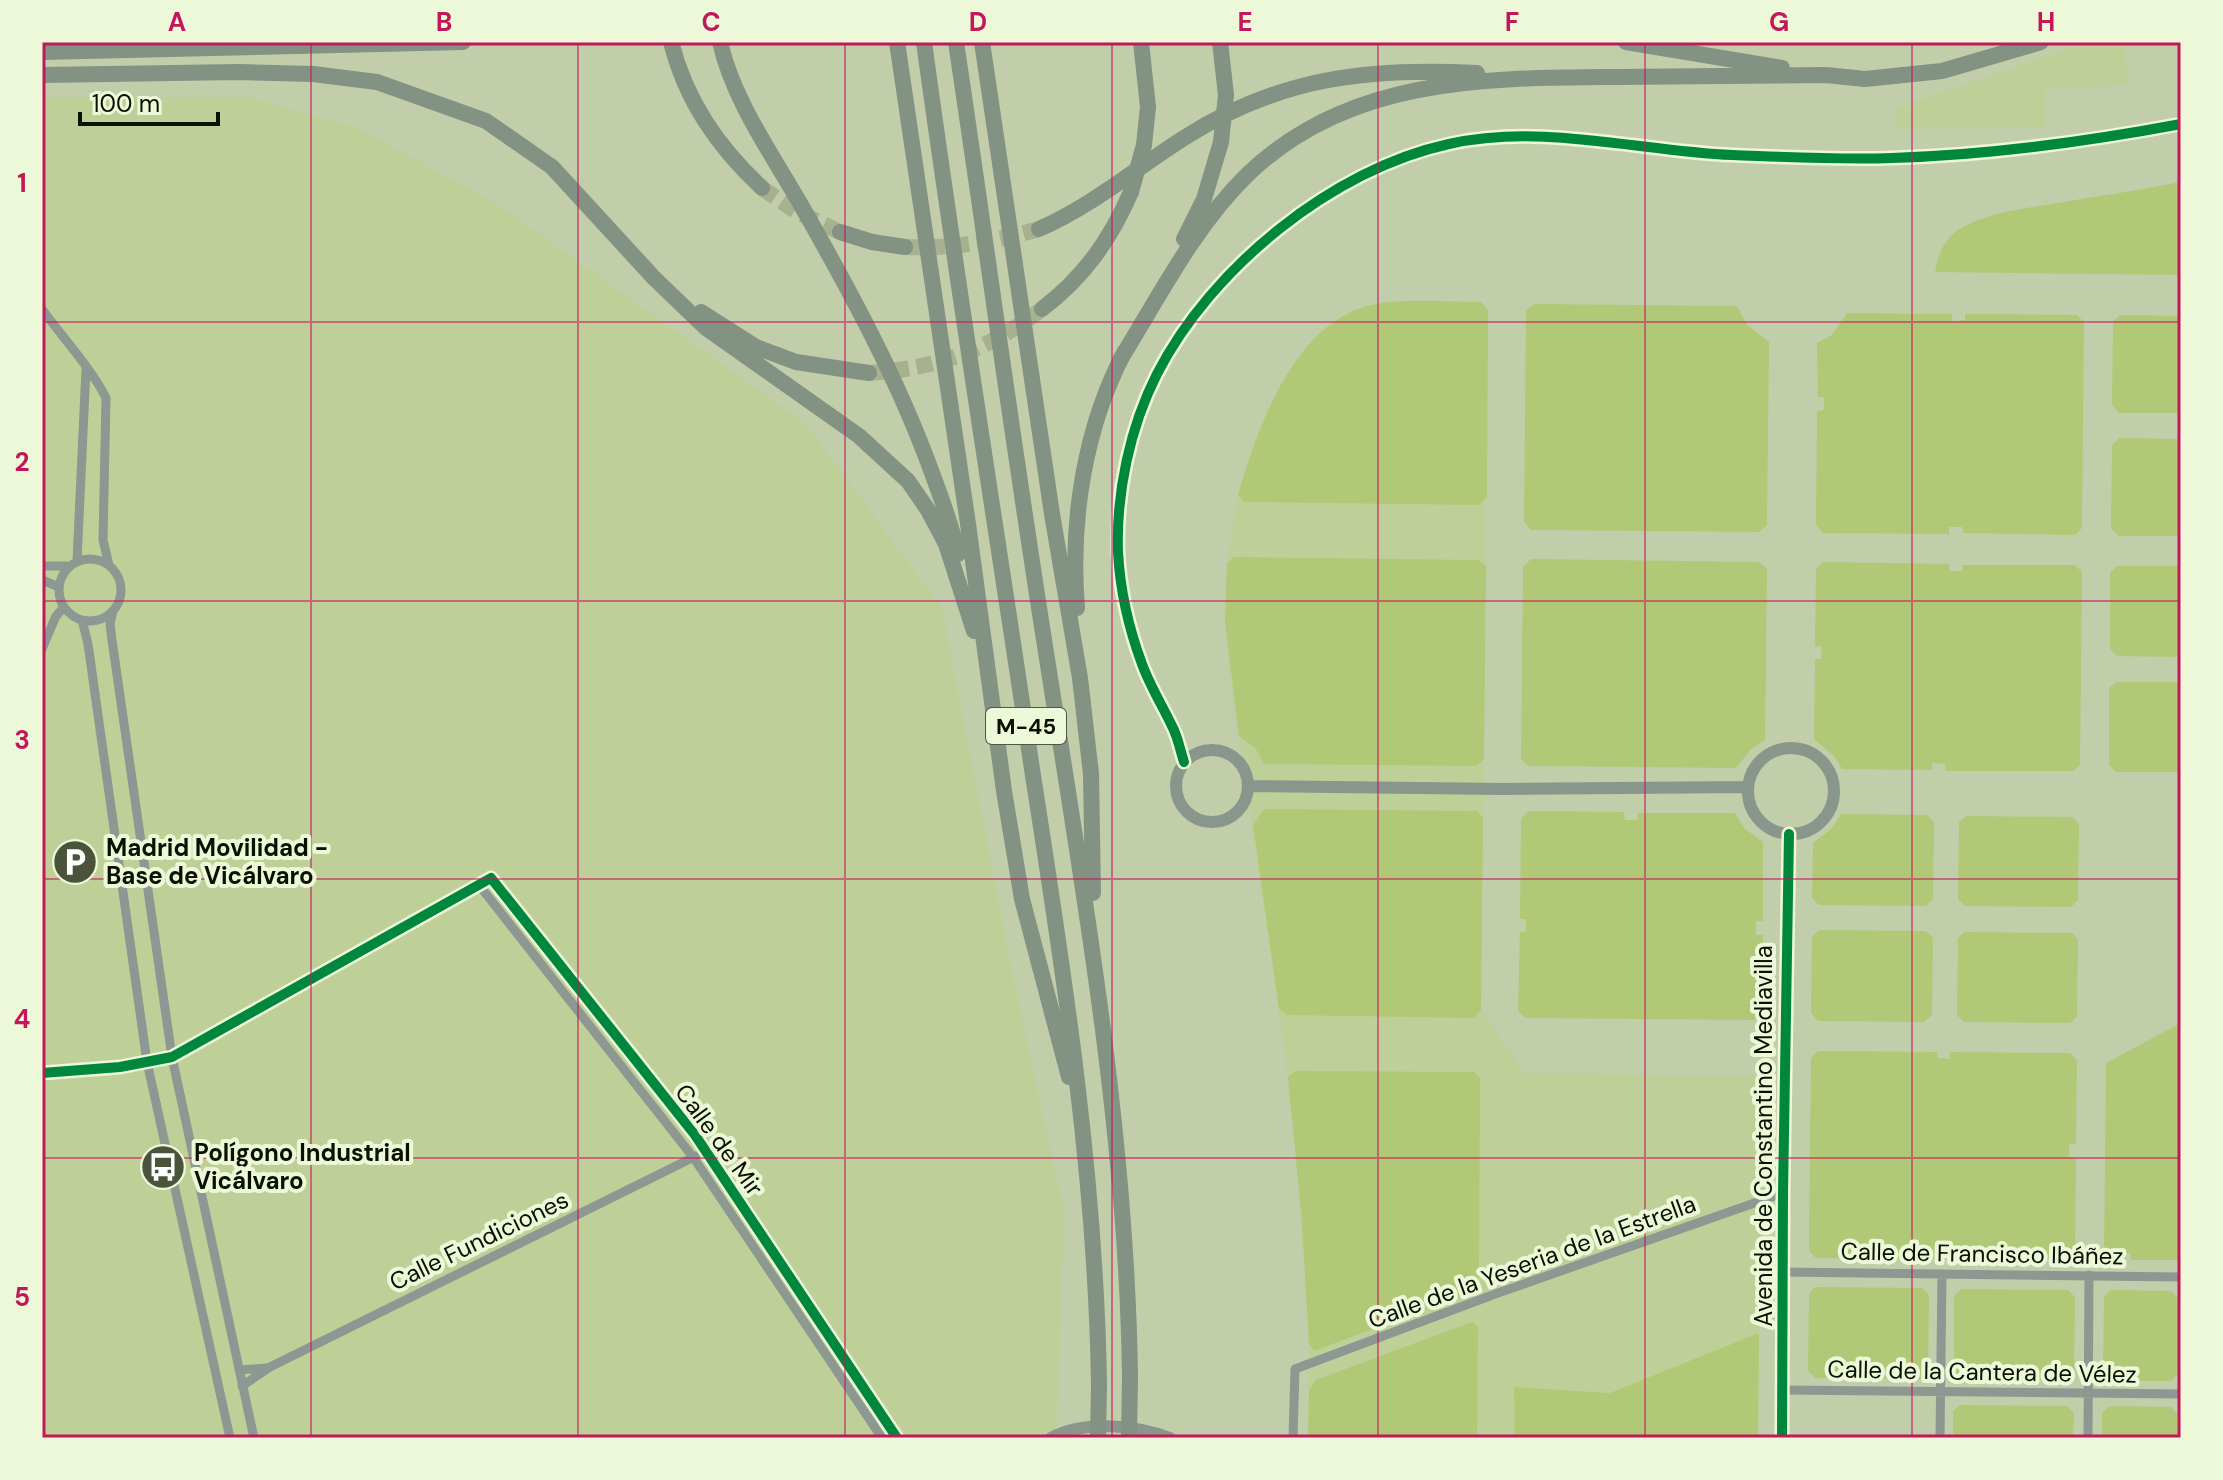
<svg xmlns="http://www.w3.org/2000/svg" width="2223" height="1480" font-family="'DM Sans',sans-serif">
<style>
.built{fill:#bed098}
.green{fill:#b1c976}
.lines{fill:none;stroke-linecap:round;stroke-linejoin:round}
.highway-tunnel{stroke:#a7b190;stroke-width:16;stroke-dasharray:16 8;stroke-linecap:butt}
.street{stroke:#8c9891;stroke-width:9}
.secondary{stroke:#88968b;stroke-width:12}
.highway{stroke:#829283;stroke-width:16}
.highway-bridge{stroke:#829283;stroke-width:16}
.cycleway-casing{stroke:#edf8d8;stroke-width:15}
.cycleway{stroke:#00873e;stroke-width:10}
.grid{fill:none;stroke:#c2185b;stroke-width:2;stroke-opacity:0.55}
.labels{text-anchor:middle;stroke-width:8;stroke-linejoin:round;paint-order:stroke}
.shield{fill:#edf8d8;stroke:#4f5641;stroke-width:2}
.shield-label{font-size:22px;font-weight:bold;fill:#0b1100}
.poi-label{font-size:24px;font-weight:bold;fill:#0b1100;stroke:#edf8d8;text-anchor:start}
.street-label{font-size:24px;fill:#0b1100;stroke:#edf8d8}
.neatline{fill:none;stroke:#c2185b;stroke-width:3}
.grid-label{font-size:26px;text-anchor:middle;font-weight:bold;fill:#c2185b}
</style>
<rect width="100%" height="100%" fill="#c2cdaa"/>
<path class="built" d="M 2089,42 L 2124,42 L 2128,85 L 2046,89 L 2045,127 L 1896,129 L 1896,108 Z
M 249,97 L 360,129 L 499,205 L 806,424 L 942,608 L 1014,983 L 1064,1211 L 1056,1438 L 42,1438 L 42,98 Z
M 1481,302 L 1488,310 L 1481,1009 L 1525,1073 L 1755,1076 L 1762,1082 L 1758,1438 L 1308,1438 L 1309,1344 L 1296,1147 L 1279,1009 L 1230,676 L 1225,622 L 1227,564 L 1238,495 L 1255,444 L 1288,375 L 1317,334 L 1349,313 L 1378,303 Z"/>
<path class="green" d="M 2181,182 L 2181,275 L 1935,272 C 1938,253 1945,237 1963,227 C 1987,214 2020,209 2046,205 C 2091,197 2136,191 2181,182 Z
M 1481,302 L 1488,310 L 1487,497 L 1479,505 L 1244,502 L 1238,495 C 1257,429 1292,329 1364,307 C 1394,297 1448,302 1481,302 Z
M 1534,304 L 1737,306 L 1747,325 L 1769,342 L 1767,525 L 1759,532 L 1531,530 L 1524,522 L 1526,310 Z
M 1847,313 L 1952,314 L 1952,321 L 1965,320 L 1965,314 L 2077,315 L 2084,322 L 2082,528 L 2075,535 L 1963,533 L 1962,527 L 1949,527 L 1949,534 L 1823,533 L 1816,525 L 1817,411 L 1824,410 L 1824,397 L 1818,397 L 1817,343 L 1832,335 Z
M 2120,315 L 2181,316 L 2180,413 L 2119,413 L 2112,405 L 2113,322 Z
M 2119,438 L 2181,439 L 2179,536 L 2118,536 L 2111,528 L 2112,445 Z
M 1234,557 L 1478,560 L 1486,566 L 1484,759 L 1476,766 L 1264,764 L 1256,749 L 1239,736 L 1225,622 L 1227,564 Z
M 1531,559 L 1759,562 L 1767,569 L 1765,740 L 1752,748 L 1736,768 L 1528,766 L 1521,759 L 1523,567 Z
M 1823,562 L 1949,564 L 1950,571 L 1962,571 L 1962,565 L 2075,565 L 2082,572 L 2080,765 L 2073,771 L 1946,771 L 1945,764 L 1932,763 L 1932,770 L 1842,769 L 1835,757 L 1814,739 L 1815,659 L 1822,659 L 1821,646 L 1815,646 L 1816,569 Z
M 2117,566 L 2179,566 L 2181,569 L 2181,654 L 2178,657 L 2117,656 L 2110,649 L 2110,573 Z
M 2117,682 L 2178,682 L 2181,685 L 2181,768 L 2177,772 L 2116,772 L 2109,765 L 2109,688 Z
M 1264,809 L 1477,811 L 1483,818 L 1481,1010 L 1474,1018 L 1287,1015 L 1279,1009 L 1253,825 Z
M 1528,811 L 1624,812 L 1625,820 L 1638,820 L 1638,813 L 1735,813 L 1745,829 L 1763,842 L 1763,921 L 1756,921 L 1756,935 L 1763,935 L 1763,1013 L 1754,1020 L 1526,1018 L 1518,1011 L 1520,932 L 1526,932 L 1526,919 L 1520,919 L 1521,819 Z
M 1841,814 L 1927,815 L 1934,822 L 1933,899 L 1926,906 L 1819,905 L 1812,898 L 1813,843 L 1832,828 Z
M 1966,816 L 2073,817 L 2079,824 L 2078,900 L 2071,907 L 1965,906 L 1958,899 L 1959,822 Z
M 1819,930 L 1926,931 L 1933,938 L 1932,1015 L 1924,1022 L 1818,1021 L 1811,1013 L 1812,937 Z
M 1965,932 L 2072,933 L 2078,939 L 2077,1016 L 2070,1023 L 1964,1022 L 1957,1015 L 1958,938 Z
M 2177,1025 L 2181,1025 L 2181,1260 L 2131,1260 L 2130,1253 L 2118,1254 L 2118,1260 L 2111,1260 L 2104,1253 L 2106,1063 Z
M 1818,1051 L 1937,1052 L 1938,1058 L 1950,1059 L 1950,1052 L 2070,1053 L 2077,1060 L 2076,1144 L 2069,1144 L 2069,1157 L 2076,1158 L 2075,1253 L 2068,1260 L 1948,1258 L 1948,1252 L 1936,1251 L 1935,1259 L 1816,1258 L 1809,1251 L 1809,1230 L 1811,1058 Z
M 1295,1071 L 1474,1072 L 1480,1078 L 1479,1282 L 1472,1292 L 1314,1351 L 1309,1344 L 1302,1222 L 1288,1077 Z
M 1815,1287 L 1922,1288 L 1929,1295 L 1928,1372 L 1921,1379 L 1815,1378 L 1808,1371 L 1809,1294 Z
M 1961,1289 L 2068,1290 L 2075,1297 L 2074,1373 L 2067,1380 L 1961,1379 L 1954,1372 L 1954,1296 Z
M 2110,1290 L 2171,1291 L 2178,1298 L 2178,1374 L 2171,1381 L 2110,1381 L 2103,1374 L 2104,1297 Z
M 1472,1322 L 1478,1327 L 1477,1438 L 1308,1438 L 1309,1390 L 1316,1380 Z
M 1759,1333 L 1758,1438 L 1515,1438 L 1514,1387 L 1610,1393 Z
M 1960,1405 L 2067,1406 L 2074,1413 L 2073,1438 L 1953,1438 L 1953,1411 Z
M 2110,1406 L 2171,1407 L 2177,1414 L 2177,1438 L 2102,1438 L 2102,1413 Z"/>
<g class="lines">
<path class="highway-tunnel" d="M 762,188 L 797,212 L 840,232
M 905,247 C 952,249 993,242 1039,229
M 869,373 C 938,368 986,351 1042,309"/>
<path class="street" d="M 42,309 C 62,337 92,369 106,398 L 103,540 L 109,565
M59 590a31 31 0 1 1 62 0a31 31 0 1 1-62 0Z
M 77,561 L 86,369
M 42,566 L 70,566
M 42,580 L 59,587
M 113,611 L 110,624 L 112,640 L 172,1057 L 254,1438
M 82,620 L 88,644 L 147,1062 L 230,1438
M 42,649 L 56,616 L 64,607
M 479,885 L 693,1157 L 882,1438
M 42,1073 L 120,1067 L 172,1057 L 491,878 L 695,1135 L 897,1438
M 1783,1272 L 2181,1277
M 239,1370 L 267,1368
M 242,1386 L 270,1367 L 696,1156
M 1783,1390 L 2181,1394
M 1293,1438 L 1295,1369 L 1498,1293 L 1783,1193
M 1940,1438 L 1942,1274
M 2088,1438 L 2089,1275"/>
<path class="secondary" d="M1748 791a43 43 0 1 1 86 0a43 43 0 1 1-86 0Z
M1176 786a36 36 0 1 1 72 0a36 36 0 1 1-72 0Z
M 1184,762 C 1180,750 1178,737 1172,726 C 1162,705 1150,686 1142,664 C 1129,629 1120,589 1118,552 C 1116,493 1130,427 1157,374 C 1211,268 1333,169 1449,144 C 1542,123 1639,151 1732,155 C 1785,157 1839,160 1892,158 C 1990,155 2085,142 2181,124
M 1248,786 L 1503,789 L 1748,787
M 1051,1438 C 1085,1420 1136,1425 1170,1438
M 1782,1438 L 1783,1193 L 1789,834"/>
<path class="highway" d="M 671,42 C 686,101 718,147 762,188
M 720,42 C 733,100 772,154 801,205 C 850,291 898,379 932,473 C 942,500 952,526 958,554
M 897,42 L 968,524 L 1004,791 L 1022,899 L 1069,1077
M 924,42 C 957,285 996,527 1032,769 C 1064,974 1096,1178 1099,1385
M 956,42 C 987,250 1015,458 1048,665 C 1085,901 1127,1138 1130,1378
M 982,42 L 1052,514 L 1080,678 L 1091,774 L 1093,893
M 1141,42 L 1148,107 L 1144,145
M 1220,42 L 1226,95
M 1626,42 L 1782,68
M 42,52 L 463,42
M 42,75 L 239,72 L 313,74 L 377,82 L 486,121 L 552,167 L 654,278 L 706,328 L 859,436 L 908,481 L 928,510 L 946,544 L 974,631
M 1039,229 C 1092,206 1135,169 1184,138 C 1277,78 1369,67 1477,73
M 840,232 L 872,242 L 905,247
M 1184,239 L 1204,199 L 1221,142
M 1042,309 C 1084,277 1110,240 1131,192
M 701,312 L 756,347 L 796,362 L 869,373
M 1120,360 C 1159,297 1194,227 1247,175 C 1349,76 1487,78 1619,77 C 1688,76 1757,76 1826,75 L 1865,79 L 1942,71 L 2041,42
M 1077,608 C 1070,522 1084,428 1125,351"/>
<path class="highway-bridge" d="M 1221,142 L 1226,95
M 1131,192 L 1144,145
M 1098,1438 L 1099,1385
M 1129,1438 L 1130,1378"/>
<g class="cycleway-casing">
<path id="cycleway" d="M 1184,762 C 1180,750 1178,737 1172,726 C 1162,705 1150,686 1142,664 C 1129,629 1120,589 1118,552 C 1116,493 1130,427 1157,374 C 1211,268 1333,169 1449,144 C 1542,123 1639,151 1732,155 C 1785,157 1839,160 1892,158 C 1990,155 2085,142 2181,124
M 42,1073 L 120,1067 L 172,1057 L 491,878 L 695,1135 L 897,1438
M 1782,1438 L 1783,1193 L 1789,834"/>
</g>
<use href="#cycleway" class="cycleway"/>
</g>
<path class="grid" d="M 311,42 L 311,1438M 578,42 L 578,1438M 845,42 L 845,1438M 1112,42 L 1112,1438M 1378,42 L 1378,1438M 1645,42 L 1645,1438M 1912,42 L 1912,1438M 42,322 L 2181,322M 42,601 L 2181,601M 42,879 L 2181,879M 42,1158 L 2181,1158"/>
<defs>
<g id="parking-disc" transform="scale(2.3)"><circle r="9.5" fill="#4b533b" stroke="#edf8d8"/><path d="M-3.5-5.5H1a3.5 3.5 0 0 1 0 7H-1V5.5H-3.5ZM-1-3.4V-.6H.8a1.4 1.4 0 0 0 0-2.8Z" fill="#fff"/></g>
<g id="bus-disc" transform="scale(2.3)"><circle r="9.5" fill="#4b533b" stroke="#edf8d8"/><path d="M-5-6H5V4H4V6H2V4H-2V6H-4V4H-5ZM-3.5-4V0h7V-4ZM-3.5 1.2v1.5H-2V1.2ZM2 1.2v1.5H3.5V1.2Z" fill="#fff"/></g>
</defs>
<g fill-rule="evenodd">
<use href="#parking-disc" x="75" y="862"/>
<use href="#bus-disc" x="163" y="1167"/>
</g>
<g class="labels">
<rect class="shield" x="986" y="708" width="80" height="36" rx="6"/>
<g class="shield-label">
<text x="1026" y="734">M-45</text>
</g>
<g class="poi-label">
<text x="106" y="856">Madrid Movilidad -<tspan x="106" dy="28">Base de Vicálvaro</tspan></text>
<text x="194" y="1161">Polígono Industrial<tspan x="194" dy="28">Vicálvaro</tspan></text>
</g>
<g class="street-label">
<text transform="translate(1764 1136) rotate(-90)" y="8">Avenida de Constantino Mediavilla</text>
<text transform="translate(719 1140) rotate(54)" y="8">Calle de Mir</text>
<text transform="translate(479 1241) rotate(-26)" y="8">Calle Fundiciones</text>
<text transform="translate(1982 1254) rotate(1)" y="8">Calle de Francisco Ibáñez</text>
<text transform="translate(1532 1262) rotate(-20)" y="8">Calle de la Yeseria de la Estrella</text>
<text transform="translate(1982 1372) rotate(1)" y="8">Calle de la Cantera de Vélez</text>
</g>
</g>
<rect width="2223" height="1480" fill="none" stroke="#edf8d8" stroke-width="88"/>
<path d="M80 112v12h138v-12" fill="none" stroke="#0b1100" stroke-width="4"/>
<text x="92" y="112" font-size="24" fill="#0b1100" stroke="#edf8d8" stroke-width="6" paint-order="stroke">100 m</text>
<rect x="44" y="44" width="2135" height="1392" class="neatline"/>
<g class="grid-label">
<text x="177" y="31">A</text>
<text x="444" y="31">B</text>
<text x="711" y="31">C</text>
<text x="978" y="31">D</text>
<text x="1245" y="31">E</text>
<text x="1512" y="31">F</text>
<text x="1779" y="31">G</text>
<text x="2046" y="31">H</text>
<text x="22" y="192">1</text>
<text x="22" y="471">2</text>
<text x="22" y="749">3</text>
<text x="22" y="1028">4</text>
<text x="22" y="1306">5</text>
</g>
</svg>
